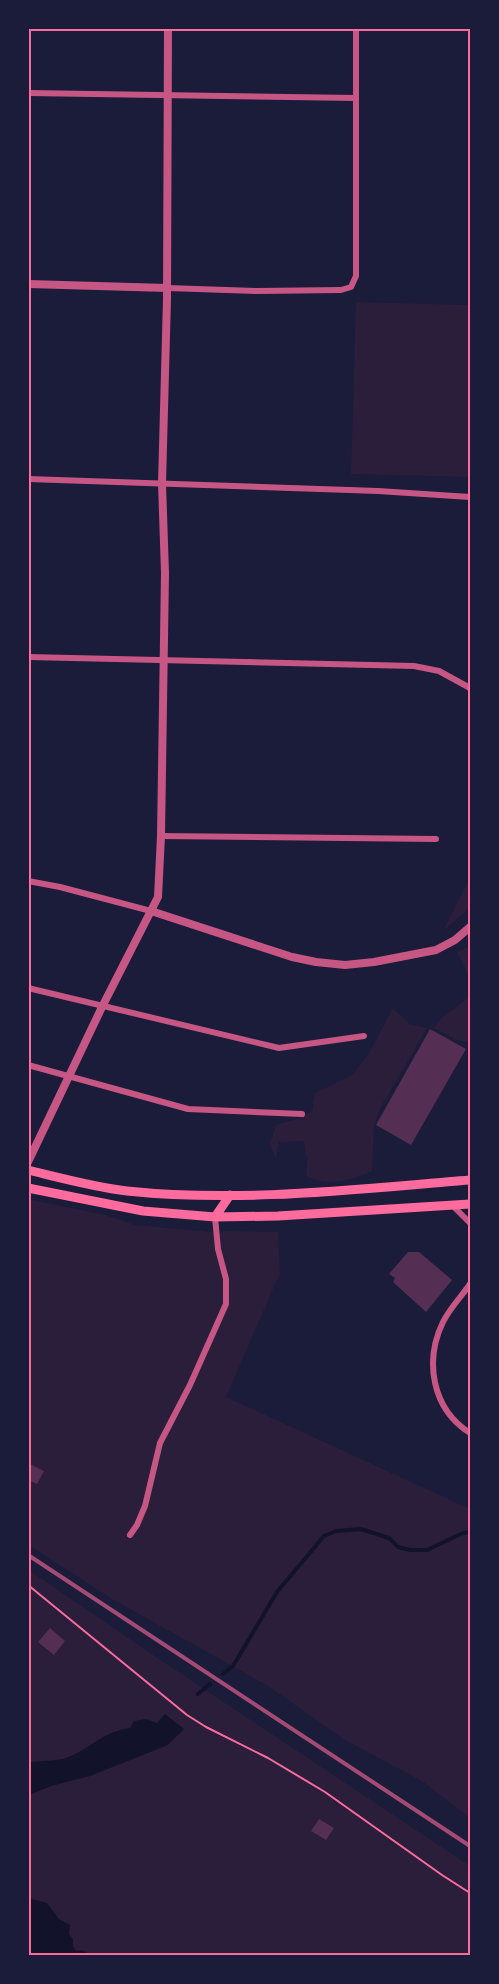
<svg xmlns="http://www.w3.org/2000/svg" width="499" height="1984" font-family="'Noto Sans',sans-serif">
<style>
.green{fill:#2a1e3b}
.water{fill:#12122b}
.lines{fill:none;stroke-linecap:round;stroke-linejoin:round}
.stream{stroke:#12122b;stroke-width:4}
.building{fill:#542f53}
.path{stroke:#ff6b9d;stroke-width:2}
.minor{stroke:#c65784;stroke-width:6}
.tertiary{stroke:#c65784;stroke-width:8}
.secondary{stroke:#ff6b9d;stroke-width:9}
.rail{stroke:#a44b75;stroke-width:4}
.neatline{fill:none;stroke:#ff6b9d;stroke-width:2}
</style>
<rect width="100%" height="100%" fill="#1b1b3a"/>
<path class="green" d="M 356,302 L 470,305 L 470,477 L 351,474 Z
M 470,878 L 470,908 L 443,931 Z
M 470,946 L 470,1042 L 459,1041 L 434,1028 C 443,1013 459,1008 470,995 L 467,972 L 457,952 Z
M 393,1008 L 409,1024 L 427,1028 L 380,1109 L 374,1126 L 372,1171 C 351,1181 328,1187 306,1176 L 308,1157 L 306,1156 L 304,1141 L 279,1142 L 276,1160 L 270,1144 L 276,1125 L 300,1118 L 312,1111 L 315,1093 L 352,1075 L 368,1055 Z
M 28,1199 L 105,1215 L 135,1225 L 222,1233 L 223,1231 L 278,1232 L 280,1273 L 226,1397 L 470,1509 L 470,1818 L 422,1781 L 345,1740 L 268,1686 L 112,1599 L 29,1545 Z
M 29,1570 L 156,1657 L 470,1866 L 470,1955 L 29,1955 Z"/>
<path class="water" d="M 165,1714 L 184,1729 L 168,1745 L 90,1776 L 51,1786 L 29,1795 L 29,1762 C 39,1761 58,1761 66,1758 C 91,1749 101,1732 130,1728 L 134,1721 L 146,1719 L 157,1723 Z
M 28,1898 L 47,1903 L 59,1919 L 70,1925 L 69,1934 L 73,1939 L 73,1946 L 76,1951 L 82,1950 L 92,1955 L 29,1955 Z"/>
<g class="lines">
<path class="stream" d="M 223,1674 L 233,1666 L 277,1592 L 324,1536 L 336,1531 L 361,1529 L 389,1538 L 398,1547 L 410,1550 L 427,1550 L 463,1533 L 470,1532
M 198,1694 L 210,1684"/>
</g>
<path class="building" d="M 430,1029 L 466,1049 L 411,1145 L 376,1125 Z
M 408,1252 L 419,1252 L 452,1280 L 426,1312 L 393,1282 L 395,1278 L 389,1274 Z
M 28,1463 L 44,1471 L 37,1484 L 28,1480 Z
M 50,1628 L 65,1641 L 54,1655 L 38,1642 Z
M 319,1819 L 334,1828 L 326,1840 L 311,1831 Z"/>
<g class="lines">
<path class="path" d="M 28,1585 L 187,1715 L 206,1727 L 268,1758 L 325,1792 L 442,1875 L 470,1893"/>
<path class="minor" d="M 28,93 L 356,98
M 167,288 L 257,291 L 341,290 L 351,287 L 356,276 L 356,28
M 28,479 L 378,491 L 470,497
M 28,657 L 414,666 L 439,671 L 470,688
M 161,836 L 436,839
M 28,881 L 60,887 L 151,911
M 28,988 L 279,1048 L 364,1036
M 28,1065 L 188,1109 L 302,1114
M 453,1206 L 470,1223
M 470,1284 C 461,1297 450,1308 443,1322 C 424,1361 432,1409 470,1433
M 130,1535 L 137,1525 L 145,1506 L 160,1443 L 190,1385 L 226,1304 L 226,1279 L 218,1249 L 215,1217"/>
<path class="tertiary" d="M 28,284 L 167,288
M 151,911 L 292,957 L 316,962 L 345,965 L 374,962 L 436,950 L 455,940 L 470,927
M 28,1162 L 102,1007 L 158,897 L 161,836 L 165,573 L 162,483 L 167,299 L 168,28"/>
<path class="secondary" d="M 28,1170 C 61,1178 94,1187 127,1191 C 241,1203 357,1189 470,1180
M 28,1188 L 143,1211 L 215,1217 L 278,1216 L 470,1204
M 215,1217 L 230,1195"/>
<path class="rail" d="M 28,1555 L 470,1846"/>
</g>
<rect width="499" height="1984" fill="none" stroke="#1b1b3a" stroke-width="60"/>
<rect x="30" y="30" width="439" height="1924" class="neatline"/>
</svg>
